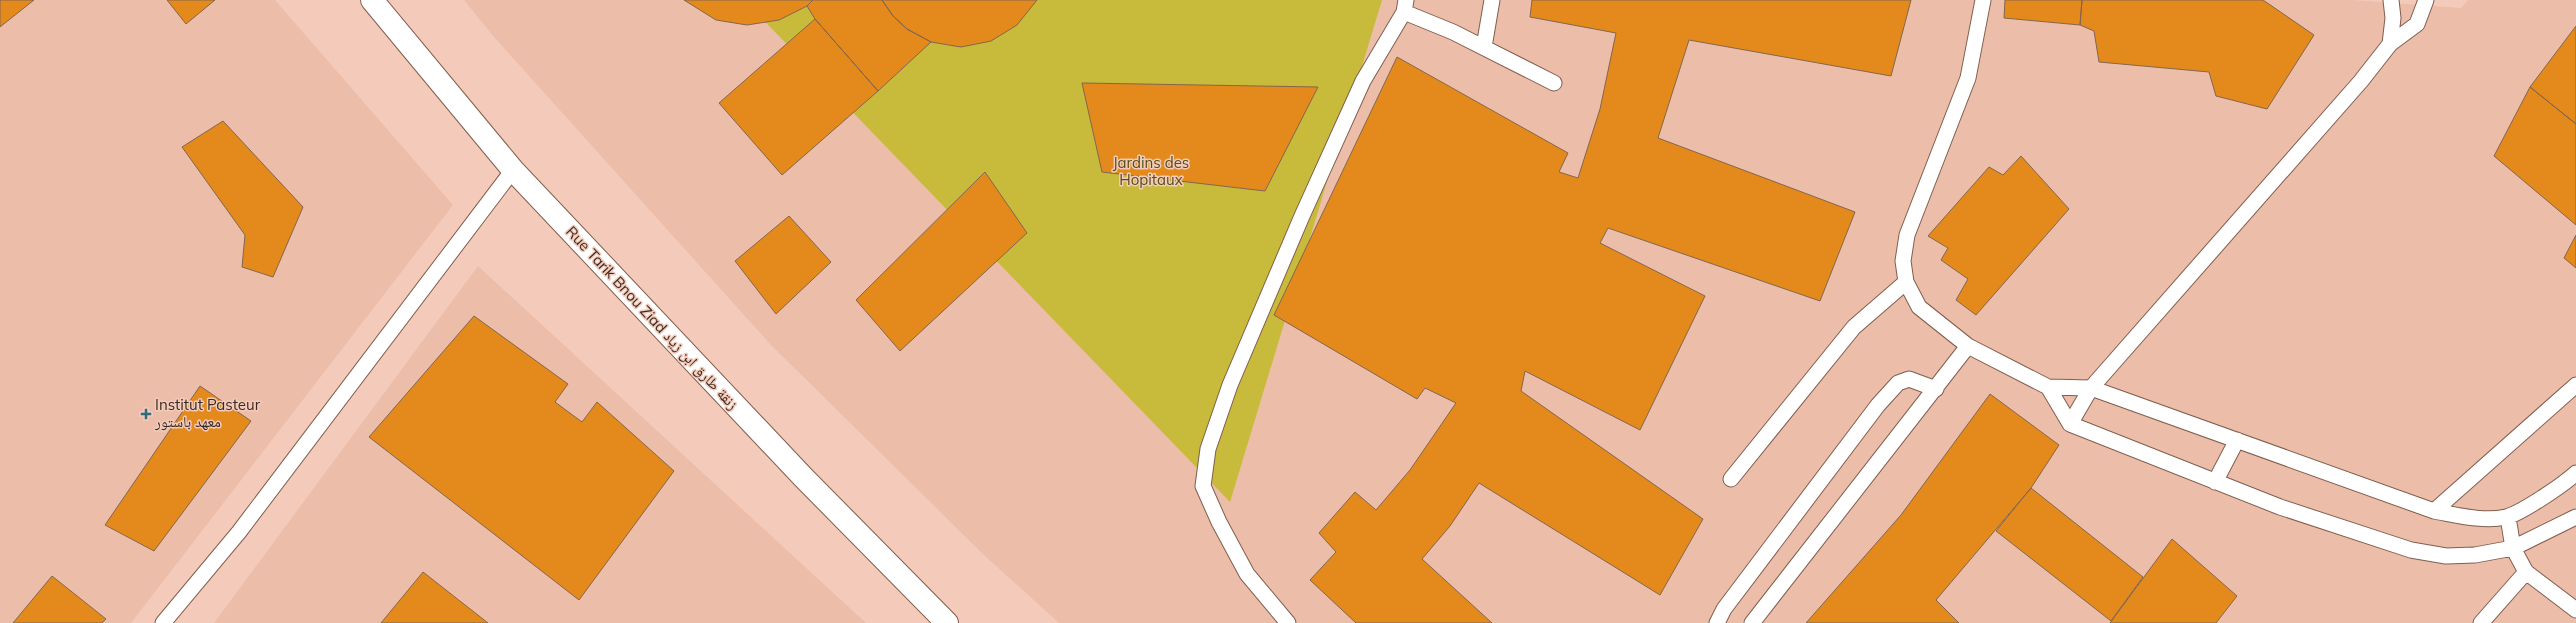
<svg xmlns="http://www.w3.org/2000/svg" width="2576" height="623" font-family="Mulish,'Noto Naskh Arabic',sans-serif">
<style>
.built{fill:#ecbda9}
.green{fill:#c8ba3b}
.building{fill:#e48a1d;stroke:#83664d}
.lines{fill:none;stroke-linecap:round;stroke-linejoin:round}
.service-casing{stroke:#815e4f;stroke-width:17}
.minor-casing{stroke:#815e4f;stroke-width:24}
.service{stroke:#fff;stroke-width:15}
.minor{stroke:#fff;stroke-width:22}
.poi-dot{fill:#2c6b81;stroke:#f4cbba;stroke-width:1.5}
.labels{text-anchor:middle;stroke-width:3;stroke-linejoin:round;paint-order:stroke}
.park-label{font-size:15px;fill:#554f19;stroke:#f4cbba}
.street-label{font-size:15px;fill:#3a2b24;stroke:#f4cbba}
.poi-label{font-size:15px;fill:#3a2b24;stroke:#f4cbba;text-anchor:start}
</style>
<rect width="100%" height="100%" fill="#f4cbba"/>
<path class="built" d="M 0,0 L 275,0 L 453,205 L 131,623 L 0,623 Z
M 464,0 L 2353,0 L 2461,8 L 2468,0 L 2576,0 L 2576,623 L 1059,623 L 986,557 L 770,344 L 494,37 Z
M 478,266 L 866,623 L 214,623 Z"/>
<path class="green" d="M 744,0 L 1382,0 L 1230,502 Z"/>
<path class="building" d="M 0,0 L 34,0 L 0,27 Z
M 167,0 L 215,0 L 186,24 Z
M 684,0 L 813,0 L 807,6 L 779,20 L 747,25 L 716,20 Z
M 813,0 L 882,0 L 893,16 L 907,29 L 931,42 L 878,91 L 815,19 L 807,6 Z
M 882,0 L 1037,0 L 1017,25 L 991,41 L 961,47 L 931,42 L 907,29 L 893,16 Z
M 1532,0 L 1911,0 L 1891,76 L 1689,40 L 1658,138 L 1855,212 L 1820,301 L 1608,228 L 1600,243 L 1705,296 L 1640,430 L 1525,371 L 1521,391 L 1703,519 L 1660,595 L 1479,483 L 1450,526 L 1422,559 L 1492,623 L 1356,623 L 1310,580 L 1336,552 L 1319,533 L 1355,492 L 1376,510 L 1410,470 L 1456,403 L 1425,388 L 1417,399 L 1274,315 L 1397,57 L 1568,153 L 1559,172 L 1578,178 L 1600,109 L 1616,33 L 1530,17 Z
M 2005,0 L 2082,0 L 2080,25 L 2004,18 Z
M 2082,0 L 2263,0 L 2314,35 L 2267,109 L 2216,96 L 2209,72 L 2099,62 L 2094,31 L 2080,25 Z
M 815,19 L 878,91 L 782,175 L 719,103 Z
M 2576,26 L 2576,124 L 2530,87 Z
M 1082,83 L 1318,87 L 1265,191 L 1102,172 Z
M 2530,87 L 2576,124 L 2576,225 L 2494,156 Z
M 223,121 L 303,207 L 273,277 L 242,267 L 245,235 L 182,147 Z
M 2021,156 L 2069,209 L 1976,315 L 1956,300 L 1968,279 L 1941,260 L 1948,248 L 1928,236 L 1989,167 L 2003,175 Z
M 985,172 L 1027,233 L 900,351 L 856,300 Z
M 789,216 L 831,262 L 776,314 L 735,261 Z
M 2576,235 L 2576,268 L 2564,258 Z
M 474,316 L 568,384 L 555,402 L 582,422 L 597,402 L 674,471 L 579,600 L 369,437 Z
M 200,386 L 251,421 L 154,551 L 105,525 Z
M 1990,394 L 2059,445 L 2031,488 L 1936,600 L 1959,623 L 1806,623 L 1901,515 Z
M 2031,488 L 2143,577 L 2111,621 L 1996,531 Z
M 2172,539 L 2237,596 L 2216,623 L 2110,623 Z
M 423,572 L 488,623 L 381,623 Z
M 52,576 L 106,619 L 102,623 L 13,623 Z"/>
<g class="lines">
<g class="service-casing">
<path id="service" d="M 1983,0 L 1968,78 L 1907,235 L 1903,261 L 1906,282 L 1919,307 L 1968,346 L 2048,387 L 2091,388 L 2434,511 C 2457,515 2483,522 2506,517 C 2522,513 2564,484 2576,473
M 1404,12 L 1453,32 L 1554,83
M 2390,44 L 2393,18 L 2391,0
M 1484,47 L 1492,0
M 2048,387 L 2070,424 L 2280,507 L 2411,550 L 2446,556 L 2475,555 L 2513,548 L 2576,517
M 2070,424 L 2091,388 L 2361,81 L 2390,44 L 2417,24 L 2426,0
M 1731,479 L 1854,327 L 1906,282
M 2215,482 L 2237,440
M 2434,511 L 2576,385
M 2508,517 L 2513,548 L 2526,572 L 2576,610
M 163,623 L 239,532 L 513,170
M 1288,623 L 1247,574 L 1219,522 L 1203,486 L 1208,449 L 1230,385 L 1302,216 L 1363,81 L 1404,12 L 1406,0
M 1717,623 L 1724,609 L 1878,405 L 1898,383 L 1909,379 L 1936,389
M 1752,623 L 1968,346
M 2481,623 L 2526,572"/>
</g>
<g class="minor-casing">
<path id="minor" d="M 372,0 L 513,170 L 803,477 L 947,623"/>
</g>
<use href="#service" class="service"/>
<use href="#minor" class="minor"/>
</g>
<path class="poi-dot" d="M144 408h4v4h4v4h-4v4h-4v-4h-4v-4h4z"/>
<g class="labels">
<g class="park-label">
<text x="1151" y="168">Jardins des<tspan x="1151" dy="17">Hopitaux</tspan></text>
</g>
<g class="street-label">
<text transform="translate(652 318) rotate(47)" y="5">Rue Tarik Bnou Ziad زنقة طارق ابن زياد</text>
</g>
<g class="poi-label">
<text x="155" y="410">Institut Pasteur<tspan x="155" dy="17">معهد باستور</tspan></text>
</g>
</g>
</svg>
